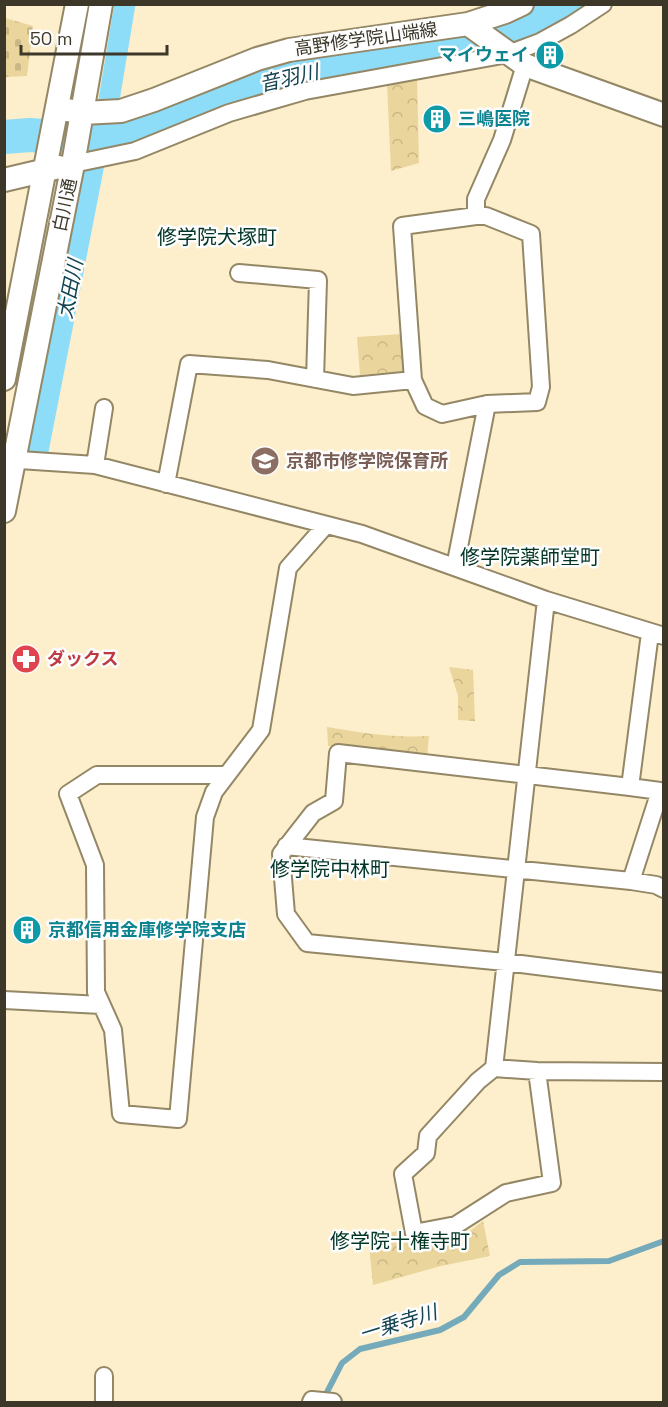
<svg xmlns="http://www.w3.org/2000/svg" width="668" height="1407" font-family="'Space Grotesk','Noto Sans JP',sans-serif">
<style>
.cemetery{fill:url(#cemetery-stones)}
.park{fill:url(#park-crowns)}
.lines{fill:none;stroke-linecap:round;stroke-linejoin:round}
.stream{stroke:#75aaba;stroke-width:6}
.canal{stroke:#8ddcf8;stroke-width:21}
.river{stroke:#8ddcf8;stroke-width:34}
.street-casing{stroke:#948766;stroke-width:20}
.secondary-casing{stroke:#948766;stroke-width:26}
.street{stroke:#fff;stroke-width:16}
.secondary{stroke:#fff;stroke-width:22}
.labels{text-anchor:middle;stroke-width:5;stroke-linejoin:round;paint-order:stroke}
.street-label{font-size:18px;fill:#3c3729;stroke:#fdfdfd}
.culture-label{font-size:18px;font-weight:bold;fill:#0d838f;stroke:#fdfdfd;text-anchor:start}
.education-label{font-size:18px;font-weight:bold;fill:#785e54;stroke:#fdfdfd;text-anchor:start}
.health-label{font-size:18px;font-weight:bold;fill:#be3a42;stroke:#fdfdfd;text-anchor:start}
.water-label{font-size:20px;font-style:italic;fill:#134251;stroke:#fdfdfd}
.neighbourhood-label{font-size:20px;fill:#003526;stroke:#fdfdfd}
</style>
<defs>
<pattern id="cemetery-stones" width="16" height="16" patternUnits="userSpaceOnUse" patternTransform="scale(1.5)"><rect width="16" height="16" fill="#ead59c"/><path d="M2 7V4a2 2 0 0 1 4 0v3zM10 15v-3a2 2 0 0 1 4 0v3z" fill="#cab786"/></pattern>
<pattern id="park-crowns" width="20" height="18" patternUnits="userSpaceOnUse" patternTransform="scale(1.5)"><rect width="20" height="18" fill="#ead59c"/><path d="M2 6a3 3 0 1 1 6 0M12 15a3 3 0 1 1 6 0" fill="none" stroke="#cab786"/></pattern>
</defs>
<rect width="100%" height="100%" fill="#fdefcb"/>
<path class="cemetery" d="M 5,18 L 33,26 L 27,76 L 5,77 Z"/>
<path class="park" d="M 417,77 L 419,163 L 391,171 L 387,84 Z
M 403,334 L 404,371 L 360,375 L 357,337 Z
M 449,667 L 473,670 L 475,721 L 458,720 L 458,696 Z
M 327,727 C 361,733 395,738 429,736 L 427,757 L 328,746 Z
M 483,1221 L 490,1256 L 441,1266 L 373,1285 L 368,1236 L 405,1230 L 409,1247 L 467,1233 Z"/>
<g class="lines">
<path class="stream" d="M 324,1398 L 342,1363 L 360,1349 L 440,1330 L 464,1317 L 499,1275 L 520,1262 L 609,1261 L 664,1241"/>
<path class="canal" d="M 109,100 L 125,4
M 38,451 L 101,128"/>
<path class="river" d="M 4,137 L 30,135 L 98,140 C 159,128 214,96 274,79 C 356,56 447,58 528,27 C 543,21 557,13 572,4"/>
<g class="street-casing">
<path id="street" d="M 73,164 L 135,151 L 229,113 L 305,91 L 508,54 L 540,42 L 571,25 L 603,4
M 476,216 L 486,216 L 531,234 L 541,387 L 537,402 L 487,404 L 442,414 L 425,406 L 413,380 L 402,226 Z
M 476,216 L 476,199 L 502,140 L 525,65
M 239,273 L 318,280 L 315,379
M 4,459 L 95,465 L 362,534 L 546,600 L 664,636
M 95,465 L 104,408
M 166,484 L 189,364 L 268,370 L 353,386 L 413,380
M 455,567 L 487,404
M 227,775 L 97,775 L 68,794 L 95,865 L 96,992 L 113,1030 L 121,1114 L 178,1119 L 205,817 L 214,792 L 261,730 L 288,568 L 326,525
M 630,787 L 338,753 L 334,801 L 313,813 L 281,854 L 286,914 L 307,943 L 505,962 L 664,982
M 286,846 L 631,881 L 656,885 L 664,889
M 631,881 L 660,791 L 630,787 L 650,633
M 4,1000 L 101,1005
M 494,1068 L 546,600
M 537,1071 L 552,1183 L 506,1193 L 456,1225 L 414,1233 L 403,1174 L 426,1153 L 428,1136 L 478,1081 L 494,1068 L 537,1071 L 664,1072
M 104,1402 L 104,1376
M 311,1402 L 312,1400 L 333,1402"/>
</g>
<g class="secondary-casing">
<path id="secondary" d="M 468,24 L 525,65 L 664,115
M 57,108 L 83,113 L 121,111 L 154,100 L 257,59 L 289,50 L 468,24 L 505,12 L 522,4
M 4,180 L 59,167
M 4,379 L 77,4
M 4,511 L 73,164 L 101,4"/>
</g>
<use href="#street" class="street"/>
<use href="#secondary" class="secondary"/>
</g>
<defs>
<g id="building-disc" transform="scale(1.5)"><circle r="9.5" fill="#0f9aa8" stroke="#fdfdfd"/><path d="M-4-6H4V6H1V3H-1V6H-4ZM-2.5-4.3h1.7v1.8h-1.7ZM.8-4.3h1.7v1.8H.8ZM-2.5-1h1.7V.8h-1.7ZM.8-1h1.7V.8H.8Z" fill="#fff"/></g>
<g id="school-disc" transform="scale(1.5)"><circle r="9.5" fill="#8d6e63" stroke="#fdfdfd"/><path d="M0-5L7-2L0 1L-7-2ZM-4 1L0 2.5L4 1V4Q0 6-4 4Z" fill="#fff"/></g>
<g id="pharmacy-disc" transform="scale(1.5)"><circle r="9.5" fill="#e0444e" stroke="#fdfdfd"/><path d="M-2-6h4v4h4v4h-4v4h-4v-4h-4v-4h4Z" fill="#fff"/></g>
</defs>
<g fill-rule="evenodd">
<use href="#building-disc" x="550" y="55"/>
<use href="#building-disc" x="437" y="119"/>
<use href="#school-disc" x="265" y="461"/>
<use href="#pharmacy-disc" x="26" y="659"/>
<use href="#building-disc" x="27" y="930"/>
</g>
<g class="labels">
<g class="street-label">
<text transform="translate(366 39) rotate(-8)" y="6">高野修学院山端線</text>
<text transform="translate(65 205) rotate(-78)" y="6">白川通</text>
</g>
<g class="culture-label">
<text x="529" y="61" text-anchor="end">マイウェイ</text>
<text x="458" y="125">三嶋医院</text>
<text x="48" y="936">京都信用金庫修学院支店</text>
</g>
<g class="education-label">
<text x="286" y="467">京都市修学院保育所</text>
</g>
<g class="health-label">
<text x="47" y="665">ダックス</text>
</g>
<g class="water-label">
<text transform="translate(289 78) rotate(-13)" y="7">音羽川</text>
<text transform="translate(70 289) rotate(-79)" y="7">太田川</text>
<text transform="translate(398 1323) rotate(-17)" y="7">一乗寺川</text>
</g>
<g class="neighbourhood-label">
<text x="217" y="244">修学院犬塚町</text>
<text x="530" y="564">修学院薬師堂町</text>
<text x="330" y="876">修学院中林町</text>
<text x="400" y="1248">修学院十権寺町</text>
</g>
</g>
<rect width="668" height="1407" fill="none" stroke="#3c3729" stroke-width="12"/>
<path d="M21 45v9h146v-9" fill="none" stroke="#3c3729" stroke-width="3"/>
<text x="30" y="45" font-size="18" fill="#3c3729" stroke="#fdfdfd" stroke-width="4.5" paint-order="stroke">50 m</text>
</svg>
